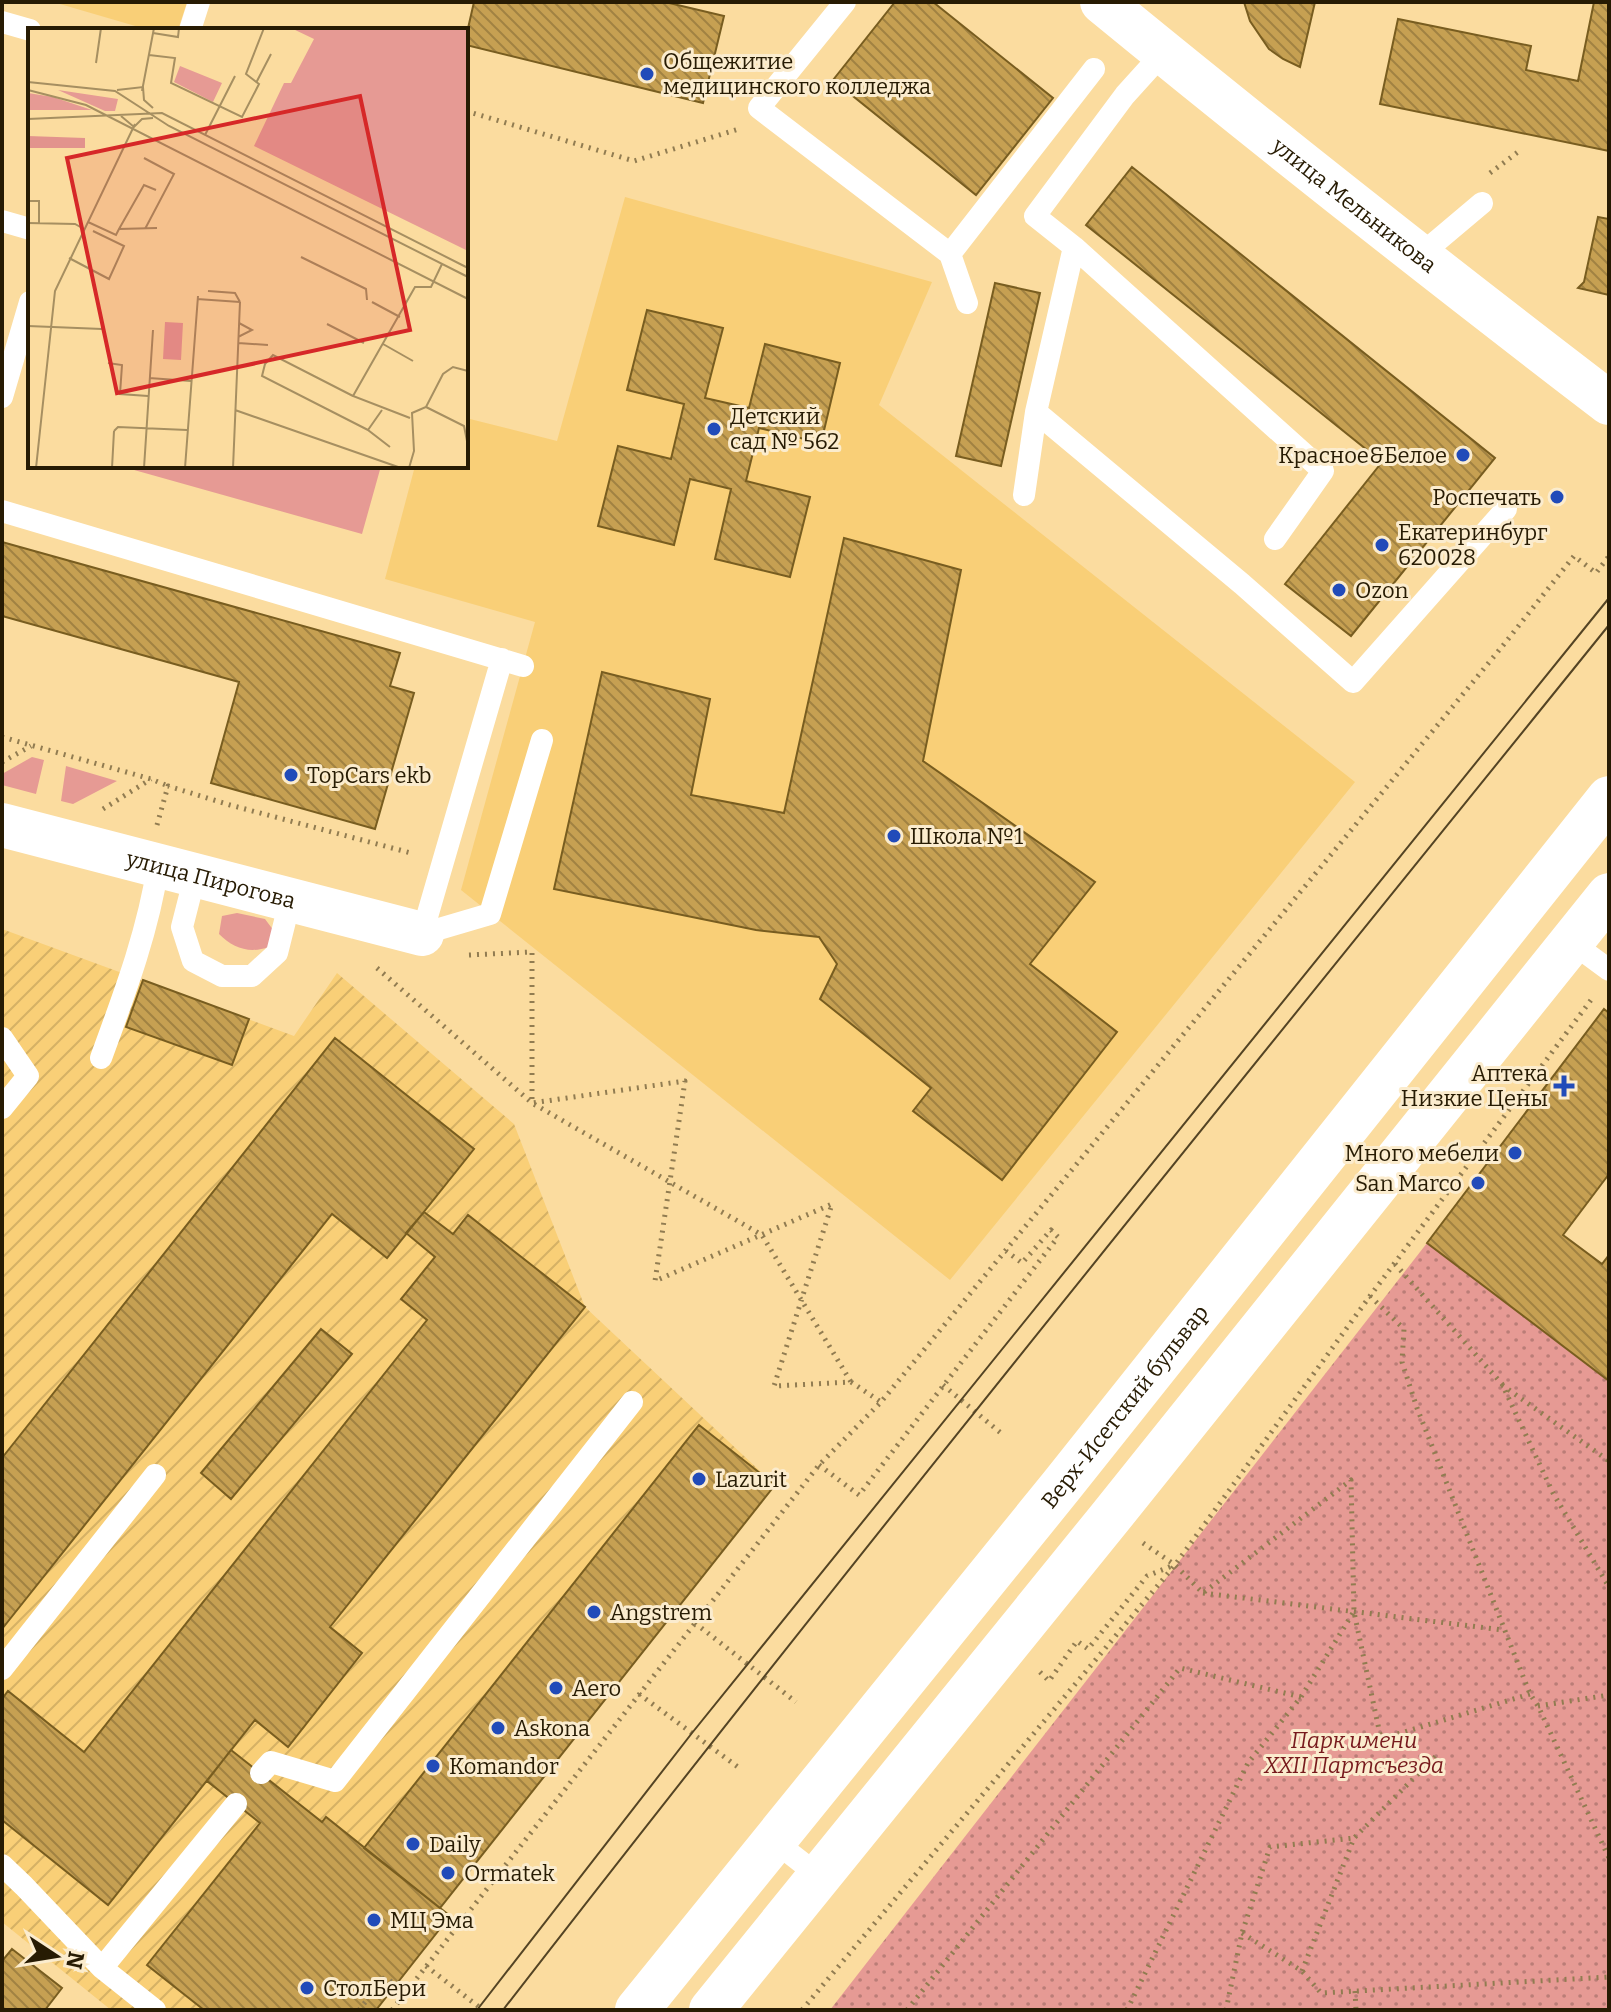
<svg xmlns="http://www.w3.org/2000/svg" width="1611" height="2012" font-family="Bitter,serif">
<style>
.built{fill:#f9cf77}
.industrial{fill:url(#industrial-furrows)}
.green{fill:#e69a94}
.park{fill:url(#park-dots)}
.building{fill:url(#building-back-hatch);stroke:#785d20;stroke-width:2}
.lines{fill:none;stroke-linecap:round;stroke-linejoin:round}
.path{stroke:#917c51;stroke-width:5;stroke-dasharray:2 6;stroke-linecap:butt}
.lane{stroke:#fff;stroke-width:22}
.street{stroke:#fff;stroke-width:44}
.secondary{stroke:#fff;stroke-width:44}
.tram{stroke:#544424;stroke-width:2}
.poi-dot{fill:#214bb9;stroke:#fbecce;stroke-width:3}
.labels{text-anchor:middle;stroke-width:6;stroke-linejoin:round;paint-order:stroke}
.poi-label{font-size:22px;fill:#271b03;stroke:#fbecce;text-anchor:start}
.street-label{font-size:22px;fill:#271b03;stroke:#fbecce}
.park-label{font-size:22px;font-style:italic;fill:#771a1d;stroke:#fbecce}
.inset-road{fill:none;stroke:#a68f61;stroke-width:2}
.view{fill:#d62828;fill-opacity:0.15;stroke:#d62828;stroke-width:4}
.inset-edge{fill:none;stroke:#271b03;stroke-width:4}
</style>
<defs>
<pattern id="industrial-furrows" width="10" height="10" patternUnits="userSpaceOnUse" patternTransform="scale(2)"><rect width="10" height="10" fill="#f9cf77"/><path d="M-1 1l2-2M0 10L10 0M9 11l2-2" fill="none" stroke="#d5b165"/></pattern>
<pattern id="park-dots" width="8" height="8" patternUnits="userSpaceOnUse" patternTransform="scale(2)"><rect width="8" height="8" fill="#e69a94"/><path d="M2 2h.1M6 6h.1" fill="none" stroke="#ba7d77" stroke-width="1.8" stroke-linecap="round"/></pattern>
<pattern id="building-back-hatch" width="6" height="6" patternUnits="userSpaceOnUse" patternTransform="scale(2)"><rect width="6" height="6" fill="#c6a052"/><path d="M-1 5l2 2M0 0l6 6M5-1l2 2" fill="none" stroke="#a18242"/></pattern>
</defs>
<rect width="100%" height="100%" fill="#fbdc9f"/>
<path class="built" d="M 53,2 L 187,2 L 178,30 L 149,30 Z
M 625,197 L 932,282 L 879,405 L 1355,782 L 950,1280 L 461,890 L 535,622 L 385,579 L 415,466 L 466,466 L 466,418 L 557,441 Z"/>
<path class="industrial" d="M 2,929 L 294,1036 L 337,973 L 514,1124 L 585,1307 L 775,1485 L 440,1907 L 450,1916 L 402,1978 L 381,1962 L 343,2010 L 111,2010 L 2,1922 Z"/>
<path class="green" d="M 128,466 L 381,466 L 362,534 L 127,468 Z
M 32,757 L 44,760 L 36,794 L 2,785 L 2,774 Z
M 66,766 L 117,781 L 73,804 L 61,801 Z
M 237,913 L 265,919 L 274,931 L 269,947 C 249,954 233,948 219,934 L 222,916 Z"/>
<path class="park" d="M 1427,1243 L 1609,1381 L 1609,2010 L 830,2010 Z"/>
<path class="building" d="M 474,2 L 665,2 L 724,16 L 703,103 L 466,45 L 466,37 Z
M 895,2 L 933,2 L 1053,98 L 976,195 L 833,80 Z
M 1244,2 L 1315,2 L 1300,67 L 1283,59 L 1269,49 L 1250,21 Z
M 1594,2 L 1609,2 L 1609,151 L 1380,104 L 1398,19 L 1531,46 L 1526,70 L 1578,81 Z
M 1132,167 L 1495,458 L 1351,636 L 1285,584 L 1382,462 L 1086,225 Z
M 1598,217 L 1609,219 L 1609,295 L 1578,288 L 1584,282 Z
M 995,283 L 1040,293 L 1001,466 L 956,456 Z
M 647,310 L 723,328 L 705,398 L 749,408 L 765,344 L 840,363 L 821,443 L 759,428 L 746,481 L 810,497 L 790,577 L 715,559 L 731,489 L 690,479 L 674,545 L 598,526 L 618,446 L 671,459 L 684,404 L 627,390 Z
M 844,538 L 961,570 L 923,761 L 1095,882 L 1030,964 L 1117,1032 L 1002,1180 L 913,1111 L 931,1088 L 820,999 L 837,964 L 819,937 L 756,930 L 554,889 L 602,672 L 710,699 L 691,795 L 784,813 Z
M 2,542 L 400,653 L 390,686 L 414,693 L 375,829 L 211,783 L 239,682 L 2,616 Z
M 143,980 L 249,1019 L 232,1065 L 126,1027 Z
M 1604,1009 L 1609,1013 L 1609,1174 L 1563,1235 L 1602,1264 L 1609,1255 L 1609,1381 L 1427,1243 Z
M 335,1038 L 474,1149 L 387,1258 L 332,1214 L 2,1629 L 2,1458 Z
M 424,1212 L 453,1234 L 468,1215 L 585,1307 L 330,1627 L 362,1653 L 288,1747 L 255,1720 L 108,1905 L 2,1820 L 2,1699 L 8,1691 L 84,1752 L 427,1320 L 401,1299 L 435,1257 L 406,1233 Z
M 321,1329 L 352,1354 L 231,1499 L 201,1473 Z
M 699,1425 L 775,1485 L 440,1908 L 364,1848 Z
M 231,1750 L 322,1822 L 326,1817 L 450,1916 L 376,2010 L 204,2010 L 147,1965 L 260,1823 L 207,1781 Z
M 12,1949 L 62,1988 L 45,2010 L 2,2010 L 2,1961 Z"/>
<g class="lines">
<path class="path" d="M 466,111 L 634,161 L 739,129
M 1490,173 L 1518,152
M 2,737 L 151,779 L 168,786
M 2,762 L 31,746
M 103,809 L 151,779
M 157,825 L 168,786 L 230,805 L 411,853
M 469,955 L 532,952 L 532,1103 L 685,1081 L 655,1281 L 832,1204 L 774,1386 L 851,1382 L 881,1402
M 377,968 L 532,1103 L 762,1235 L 851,1382
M 1395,1264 L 1502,1384 L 1553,1493 L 1609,1587
M 1370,1296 L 1404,1329 L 1402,1362 L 1417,1408 L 1530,1694 L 1538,1706 L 1609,1858
M 943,1385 L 1002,1434
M 1502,1385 L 1609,1461
M 819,1465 L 859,1495 L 1058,1237 L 1051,1230 L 1022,1263 L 1006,1251
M 1143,1543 L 1175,1565 L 1203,1593 L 1351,1480 L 1354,1612 L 1381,1739 L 1530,1694
M 1203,1593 L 1503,1630
M 695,1623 L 796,1702
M 1040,1672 L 1049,1681 L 1077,1641 L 1088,1649 L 1147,1576 L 1174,1565
M 639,1694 L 742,1770
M 1538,1706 L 1609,1695
M 1242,1933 L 1302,1971 L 1321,1993 L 1609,1977
M 426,1966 L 483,2010
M 1302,1971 L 1354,1838 L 1436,1756
M 1355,1991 L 1356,2010
M 359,2010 L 385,1977 L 405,1992
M 392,2010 L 819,1465 L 881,1402 L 1505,643 L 1574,556 L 1596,573 L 1609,556
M 802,2010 L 1175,1565 L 1370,1296 L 1594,996
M 907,2010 L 1180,1668 L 1301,1697
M 1127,2010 L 1248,1763 L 1301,1697 L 1353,1613
M 1226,2010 L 1242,1933 L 1270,1847 L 1354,1838"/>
<path class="lane" d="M 845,2 L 759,108 L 950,254 L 1094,69
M 2,22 L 30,30
M 190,30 L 199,2
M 2,221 L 30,229
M 1074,247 L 1323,471 L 1275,539
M 950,254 L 967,303
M 1418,257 L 1482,203
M 2,397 L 30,302
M 1036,412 L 1242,584 L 1353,682 L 1506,509
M 1024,495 L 1036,412 L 1074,247 L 1035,216 L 1125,95 L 1163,53
M 2,511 L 523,666
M 195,876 L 182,927 L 193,961 L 222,976 L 252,976 L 277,953 L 290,901
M 422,934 L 502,659
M 422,934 L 490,914 L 542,740
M 1571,942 L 1609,970
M 2,1038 L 28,1076 L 2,1108
M 101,1058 C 124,995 148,932 158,866
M 2,1669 L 155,1475
M 261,1773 L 271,1762 L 335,1781 L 632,1402
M 773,1840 L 819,1876
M 2,1865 L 24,1886 L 102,1968 L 155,2010
M 102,1968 L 236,1804"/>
<path class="street" id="s1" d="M 2,825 L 422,934"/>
<g class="secondary">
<path id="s2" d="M 1102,2 C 1269,139 1438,272 1609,403"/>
<path id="s3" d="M 637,2010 L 1062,1485 L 1609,798"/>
<path d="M 711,2010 L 1108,1520 L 1609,895"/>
</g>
<path class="tram" d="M 477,2010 L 692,1733 L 1609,598
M 503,2010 C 865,1543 1238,1085 1609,625"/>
</g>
<g class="poi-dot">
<circle cx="647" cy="74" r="8"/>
<circle cx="714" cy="429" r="8"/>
<circle cx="1463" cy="455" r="8"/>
<circle cx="1557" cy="497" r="8"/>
<circle cx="1382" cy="545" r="8"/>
<circle cx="1339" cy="590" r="8"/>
<circle cx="291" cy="775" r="8"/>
<circle cx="894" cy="836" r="8"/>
<path d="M1560 1074h8v8h8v8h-8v8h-8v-8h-8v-8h8z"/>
<circle cx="1515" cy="1153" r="8"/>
<circle cx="1478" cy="1183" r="8"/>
<circle cx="699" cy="1479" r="8"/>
<circle cx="594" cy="1612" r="8"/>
<circle cx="556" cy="1688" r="8"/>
<circle cx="498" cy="1728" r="8"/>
<circle cx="433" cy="1766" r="8"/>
<circle cx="413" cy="1844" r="8"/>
<circle cx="448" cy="1873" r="8"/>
<circle cx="374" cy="1920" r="8"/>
<circle cx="307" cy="1988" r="8"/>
</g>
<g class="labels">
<g class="poi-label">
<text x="663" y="69">Общежитие<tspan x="663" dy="25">медицинского колледжа</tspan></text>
<text x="730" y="424">Детский<tspan x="730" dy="25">сад № 562</tspan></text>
<text x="1447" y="463" text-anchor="end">Красное&amp;Белое</text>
<text x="1541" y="505" text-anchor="end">Роспечать</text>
<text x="1398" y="540">Екатеринбург<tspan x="1398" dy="25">620028</tspan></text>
<text x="1355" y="598">Ozon</text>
<text x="307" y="783">TopCars ekb</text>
<text x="910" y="844">Школа №1</text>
<text x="1548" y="1081" text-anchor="end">Аптека<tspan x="1548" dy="25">Низкие Цены</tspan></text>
<text x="1499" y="1161" text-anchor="end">Много мебели</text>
<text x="1462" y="1191" text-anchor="end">San Marco</text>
<text x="715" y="1487">Lazurit</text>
<text x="610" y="1620">Angstrem</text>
<text x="572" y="1696">Aero</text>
<text x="514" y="1736">Askona</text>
<text x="449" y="1774">Komandor</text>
<text x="429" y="1852">Daily</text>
<text x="464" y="1881">Ormatek</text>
<text x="390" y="1928">МЦ Эма</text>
<text x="323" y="1996">СтолБери</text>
</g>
<g class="street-label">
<text dy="8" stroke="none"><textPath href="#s2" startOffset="324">улица Мельникова</textPath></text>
<text dy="8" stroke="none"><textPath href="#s1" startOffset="216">улица Пирогова</textPath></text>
<text dy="8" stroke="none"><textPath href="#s3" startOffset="776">Верх-Исетский бульвар</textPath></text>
</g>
<g class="park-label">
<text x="1354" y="1748">Парк имени<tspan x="1354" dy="25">XXII Партсъезда</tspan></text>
</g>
</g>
<g transform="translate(28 28)">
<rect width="440" height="440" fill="#fbdc9f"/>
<path d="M 30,62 L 90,71 L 87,83 L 77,83 ZM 0,65 L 25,69 L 64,82 L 0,82 ZM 137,294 L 155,295 L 153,332 L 135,331 Z" fill="#e69a94"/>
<path d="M 0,108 L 57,110 L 57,120 L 0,120 Z" fill="#e2938d"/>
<path d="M 263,0 L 440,1 L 440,223 L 226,118 L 256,55 L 263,55 L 286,11 ZM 152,38 L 194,55 L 185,74 L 146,54 Z" fill="#e69a94"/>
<path class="inset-road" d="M 125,5 L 150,9 L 151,0M 121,27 L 147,30 L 143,55 L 214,89 L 231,56 L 218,46 L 236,0M 68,35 L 73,0M 0,54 L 87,63 L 141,98 L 440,249M 228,55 L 243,26M 0,62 L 58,77 L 440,271M 89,62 L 115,59 L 116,72 L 125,80M 114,63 L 126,0M 93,88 L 106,99 L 114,91 L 125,90M 0,91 L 134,85 L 440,240M 177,107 L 207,48M 116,130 L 146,146 L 117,201M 0,173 L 11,173 L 11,195M 60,194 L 88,207 L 91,201 L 129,200M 0,195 L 47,196 L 56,201M 91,201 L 116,157 L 128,162M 273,229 L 338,261 L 339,272M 41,230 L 81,251 L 96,218 L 65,203M 180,263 L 207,265 L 212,274M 169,271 L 212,274M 344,274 L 372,289M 299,296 L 336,315M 0,298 L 74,301M 210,309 L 224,302 L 211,295M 210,315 L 240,317M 355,316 L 385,333M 80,335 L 94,337 L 92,366 L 120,368M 121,350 L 163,353M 325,368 L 245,327 L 237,336 L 234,348 L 340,402M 398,379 L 436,398 L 440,418M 207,382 L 373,440M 354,382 L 340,402 L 362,419M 382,390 L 325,368 L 387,259 L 403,259 L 414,236M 86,403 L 90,399 L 159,402M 8,440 L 27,263 L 107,96M 84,440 L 86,403M 116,440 L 125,302M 157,440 L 170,268M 205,440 L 212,274M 381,440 L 386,423 L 384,385 L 398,379 L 415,346 L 425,339 L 440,343"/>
<path class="view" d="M 332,68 L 382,302 L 89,365 L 39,130 Z"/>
<rect width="440" height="440" class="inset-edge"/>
</g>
<rect width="1611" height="2012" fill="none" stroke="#271b03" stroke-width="8"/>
<g transform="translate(56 1956) rotate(102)" stroke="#fbecce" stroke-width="6" paint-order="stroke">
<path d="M0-6L14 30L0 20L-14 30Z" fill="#271b03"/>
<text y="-12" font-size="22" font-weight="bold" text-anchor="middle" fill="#271b03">N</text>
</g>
</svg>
